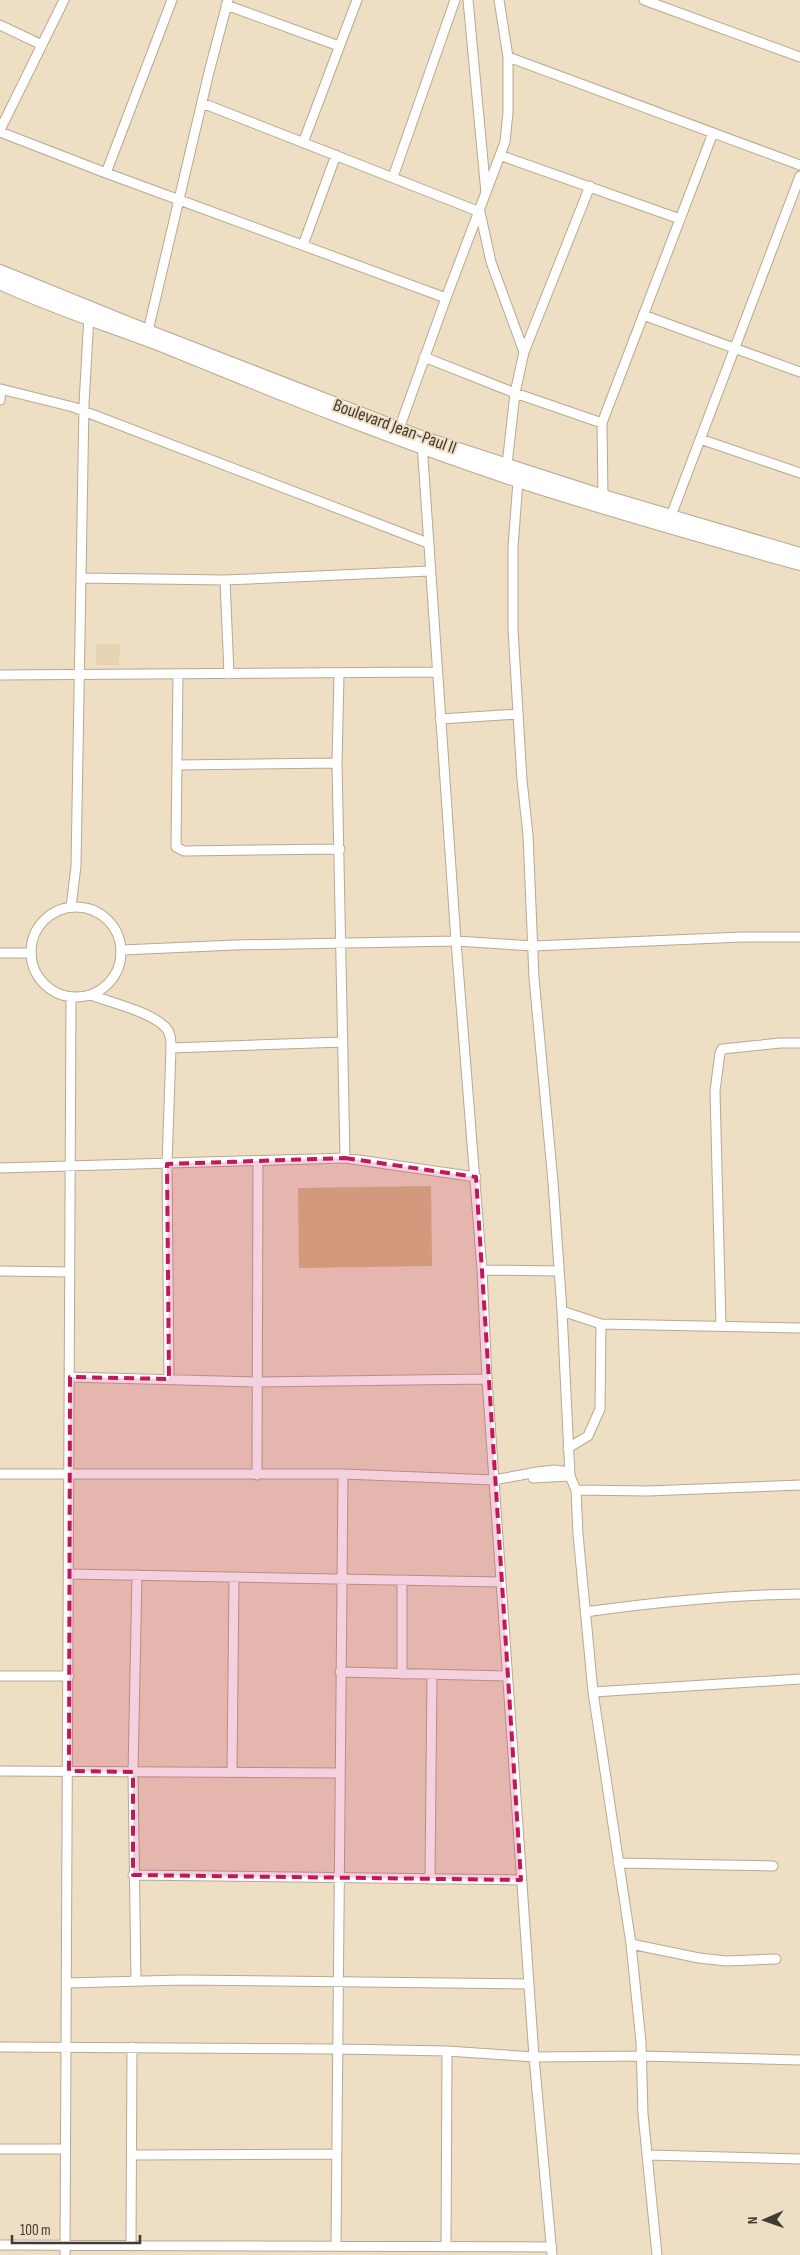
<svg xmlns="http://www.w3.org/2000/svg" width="800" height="2255" font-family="'Sofia Sans Condensed',sans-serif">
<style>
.built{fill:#e7d3b1}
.green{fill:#d8b985}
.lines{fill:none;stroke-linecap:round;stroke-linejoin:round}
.minor-casing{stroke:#b8a98f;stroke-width:11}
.secondary-casing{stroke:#b8a98f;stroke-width:14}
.minor{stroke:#fff;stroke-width:9}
.secondary{stroke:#fff;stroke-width:12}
.marked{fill:#c2185b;fill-opacity:0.2;stroke:#c2185b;stroke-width:4;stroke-dasharray:10 6;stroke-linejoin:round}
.labels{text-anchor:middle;stroke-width:4;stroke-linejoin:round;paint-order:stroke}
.street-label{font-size:18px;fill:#413a30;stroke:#eedec3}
</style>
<rect width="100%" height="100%" fill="#eedec3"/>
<path class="built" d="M 96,644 L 120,644 L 119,665 L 96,665 Z"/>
<path class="green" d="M 431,1186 L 432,1266 L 299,1268 L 298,1188 Z"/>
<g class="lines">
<g class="minor-casing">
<path id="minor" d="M 468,0 L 486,193
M 644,0 L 800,57
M 226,5 L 339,46
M 0,25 L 42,45
M 508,57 L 800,165
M 202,103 L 480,212 L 491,262 L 524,352
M 0,130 L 64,0
M 0,132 L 106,173 L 446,298
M 303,143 L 357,0
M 502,156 L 680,219
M 106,173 L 172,0
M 393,177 L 455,0
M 303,245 L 336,155
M 643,315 L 800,372
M 148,331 L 209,72 L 228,0
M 424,357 L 515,393 L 602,423
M 0,400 L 1,389 L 73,407 L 428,543
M 399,429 L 446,298 L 505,142 L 508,112 L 508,57 L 499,0
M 700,439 L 800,473
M 422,443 L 456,941 L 482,1270 L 487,1379 L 534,2057 L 552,2255
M 507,465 L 515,393 L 524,352 L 590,186
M 518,481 L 513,547 L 513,629 L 522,780 L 528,835 L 534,978 L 553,1182 L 562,1311 L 570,1476 L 576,1490 L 578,1534 L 593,1692 L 631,1944 L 641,2042 L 643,2114 L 657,2255
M 603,496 L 602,423 L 713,133
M 671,516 L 800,176
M 81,578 L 225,580 L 430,571
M 225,580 L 229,674
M 178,674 L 176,847 L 184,851 L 340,849
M 339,674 L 337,763 L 345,1158
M 0,675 L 437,672
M 440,719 L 518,714
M 177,765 L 337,763
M31 952a45 45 0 1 1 90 0a45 45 0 1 1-90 0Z
M 71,907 L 76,866 L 84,404 L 89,315
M 122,950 L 235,945 L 456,941 L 533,946 L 742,937 L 800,937
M 0,953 L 31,953
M 91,995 C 112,1003 148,1011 164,1026 C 171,1032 171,1040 171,1048
M 0,1168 L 345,1158 L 476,1177
M 482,1270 L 558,1271
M 0,1271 L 70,1272
M 562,1311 L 601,1324 L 800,1328
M 721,1326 L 715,1091 L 720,1053 L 722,1049 L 780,1043 L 800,1043
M 70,1377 L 256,1382 L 487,1379
M 169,1379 L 167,1164 L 171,1048 L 343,1042
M 568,1448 L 588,1436 L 600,1409 L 601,1324
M 0,1474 L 343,1474 L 494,1480 L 537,1472 L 555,1470 L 569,1472
M 257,1475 L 258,1162
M 533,1478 L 569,1476
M 576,1490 L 648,1491 L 800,1485
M 69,1574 L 501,1582
M 585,1612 C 657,1602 727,1595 800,1594
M 340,1672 L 507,1676
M 402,1674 L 402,1580
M 0,1676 L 69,1676
M 593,1692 L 800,1679
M 0,1771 L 339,1773
M 232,1772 L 234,1577
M 618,1863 L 773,1866
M 133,1875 L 521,1880
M 430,1879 L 432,1674
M 631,1944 L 699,1958 L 726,1961 L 776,1959
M 136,1981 L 133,1772 L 137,1575
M 68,1983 L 182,1980 L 529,1984
M 0,2047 L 338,2049 L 447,2051 L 534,2057 L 641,2056 L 800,2060
M 0,2149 L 64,2149
M 132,2155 L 337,2154
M 648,2155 L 800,2159
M 0,2245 L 552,2247
M 131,2246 L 132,2047
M 336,2246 L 343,1474
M 446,2247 L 447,2051
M 65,2255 L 71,997"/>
</g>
<g class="secondary-casing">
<path id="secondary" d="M 0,271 L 148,331 L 424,438 L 603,496 L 800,554
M 0,283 C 52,308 109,325 163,346 C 280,394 397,441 518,481 C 611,511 706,538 800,564"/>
</g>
<use href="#minor" class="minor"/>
<use href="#secondary" class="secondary"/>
</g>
<path class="marked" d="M 345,1158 L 476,1177 L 521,1880 L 133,1875 L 133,1772 L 69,1771 L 70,1377 L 169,1379 L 167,1164 Z"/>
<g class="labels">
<g class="street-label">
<text transform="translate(395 426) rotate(20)" y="6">Boulevard Jean-Paul II</text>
</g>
</g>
<g transform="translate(765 2220) rotate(268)" stroke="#eedec3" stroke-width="4" paint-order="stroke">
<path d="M0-4L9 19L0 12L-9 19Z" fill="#413a30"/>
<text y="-8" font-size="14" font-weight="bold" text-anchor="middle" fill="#413a30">N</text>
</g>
<path d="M12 2235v8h128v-8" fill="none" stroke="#413a30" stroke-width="2.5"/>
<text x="20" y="2235" font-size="15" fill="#413a30" stroke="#eedec3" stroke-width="4" paint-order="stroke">100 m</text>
</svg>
